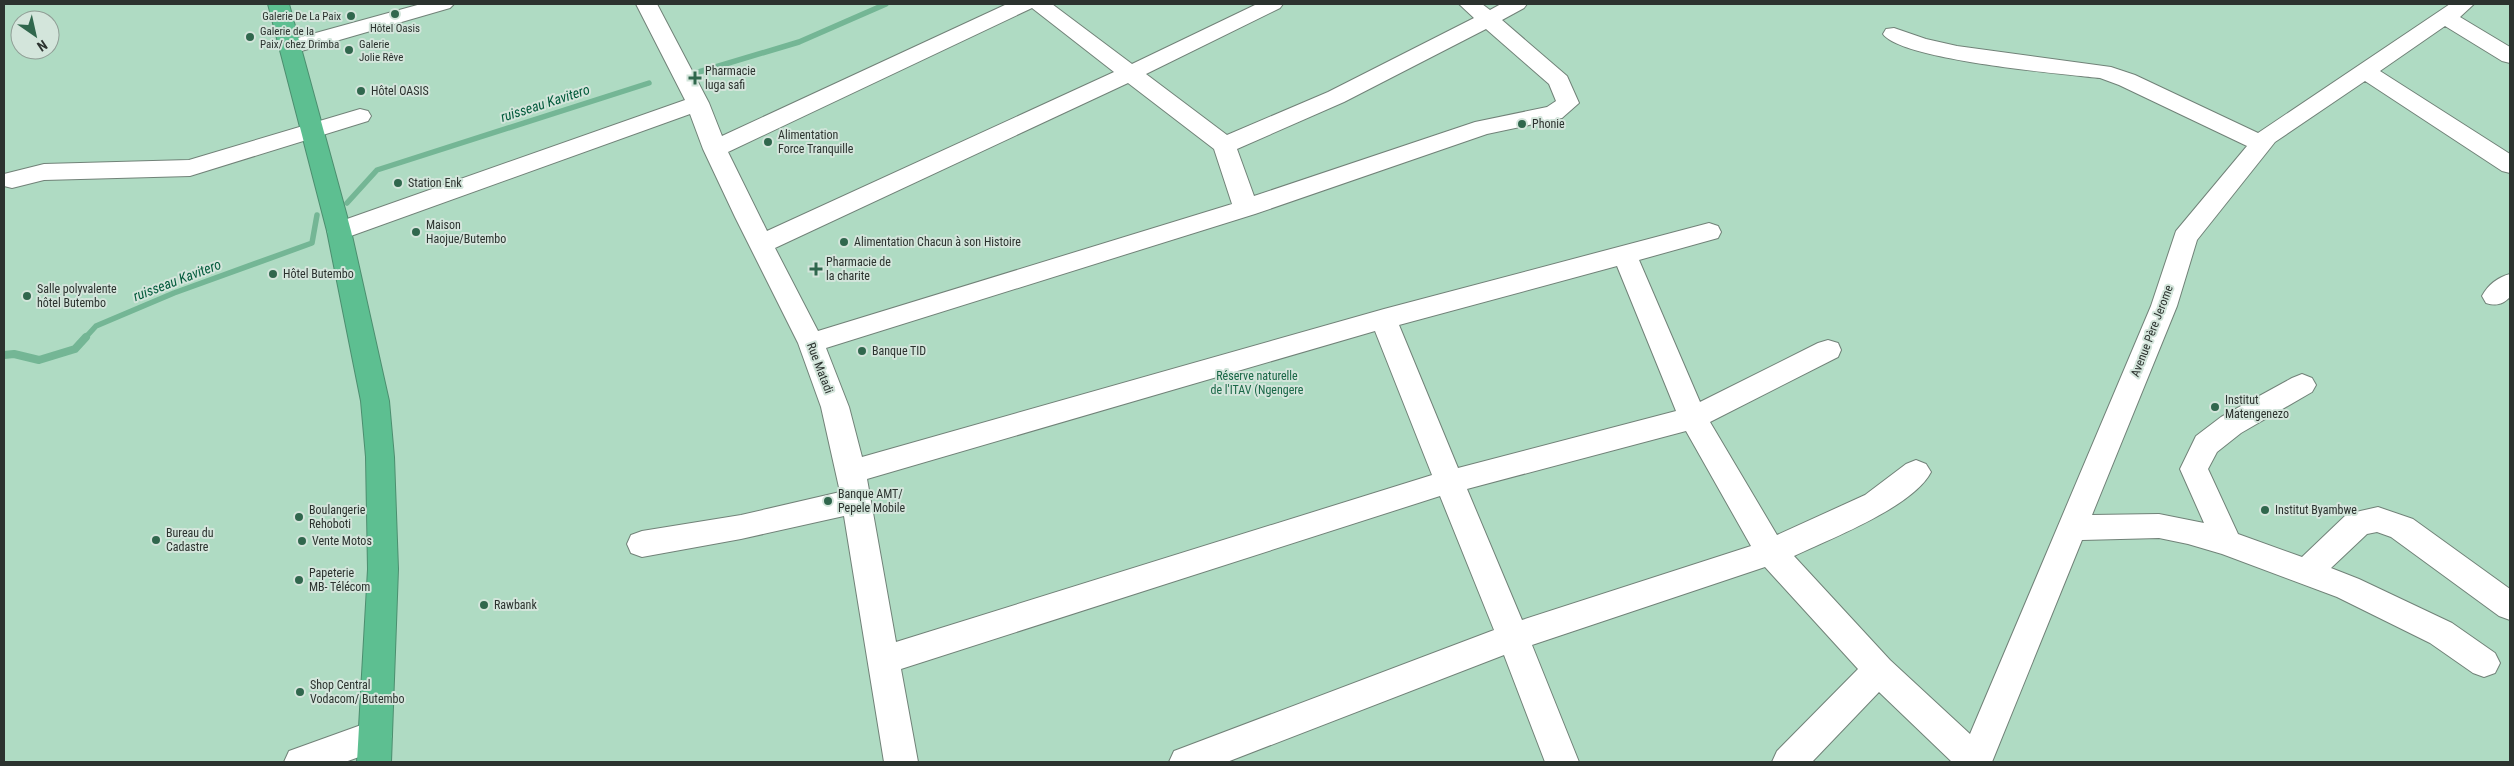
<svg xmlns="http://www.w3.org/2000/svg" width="2514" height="766" font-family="'Roboto Condensed',sans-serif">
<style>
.green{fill:#afdbc3;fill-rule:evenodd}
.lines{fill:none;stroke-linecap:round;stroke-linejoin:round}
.stream-far1{stroke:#74b695;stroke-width:5.5}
.stream{stroke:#74b695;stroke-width:8}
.minor-casing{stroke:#718278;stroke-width:2}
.highway-casing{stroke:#4c8e6f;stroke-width:2}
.minor{fill:#fff;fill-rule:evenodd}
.highway{fill:#5dbf91;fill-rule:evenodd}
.poi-dot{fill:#30674d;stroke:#d3e5db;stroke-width:2}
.labels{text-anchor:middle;stroke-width:4;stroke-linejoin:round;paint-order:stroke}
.far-poi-label{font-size:11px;fill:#2c332f;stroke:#d3e5db;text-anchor:start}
.poi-label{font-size:12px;fill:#2c332f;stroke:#d3e5db;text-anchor:start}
.street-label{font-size:12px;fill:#2c332f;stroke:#d3e5db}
.park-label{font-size:12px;fill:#196747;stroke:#d3e5db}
.water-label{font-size:14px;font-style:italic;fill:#035b3c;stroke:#d3e5db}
</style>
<rect width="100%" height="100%" fill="#d3e5db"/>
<path class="green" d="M 4,4 L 2510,4 L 2510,762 L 4,762 ZM 20,20 L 50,20 L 50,50 L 20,50 Z"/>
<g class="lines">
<path class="stream-far1" d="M 692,74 L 799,42 L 886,4
M 347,203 L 377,170 L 649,83
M 85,338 L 96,326 L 174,293 L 312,243 L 317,215"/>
<path class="stream" d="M 4,355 L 14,354 L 39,360 L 75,349 L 86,337"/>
<g class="minor-casing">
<path id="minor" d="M 421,4 L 454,4 L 450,8 L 291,54 L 283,52 L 280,47 L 283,42 Z
M 636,4 L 657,4 L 709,103 L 722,136 L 1007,4 L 1052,4 L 1132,64 L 1257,4 L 1283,4 L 1280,8 L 1146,74 L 1227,135 L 1328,92 L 1474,18 L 1459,4 L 1482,4 L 1490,10 L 1501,4 L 1527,4 L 1524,8 L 1502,20 L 1567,76 L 1579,103 L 1562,118 L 1487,134 L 1255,214 L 826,348 L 849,407 L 862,457 L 1384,309 L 1709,223 L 1718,226 L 1721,232 L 1718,238 L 1639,260 L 1700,402 L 1818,343 L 1828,340 L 1838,343 L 1841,350 L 1838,357 L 1710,422 L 1777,535 L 1865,495 L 1906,464 L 1916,460 L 1926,464 L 1931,472 C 1913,507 1830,539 1794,556 L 1890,660 L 1970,734 L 2151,306 L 2176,231 L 2247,146 L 2119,85 L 2100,78 C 2063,74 1901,60 1883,34 L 1886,29 L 1894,28 L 1926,39 L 1957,46 L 2111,67 L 2135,75 L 2258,133 L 2450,4 L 2474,4 L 2460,17 L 2510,47 L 2510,63 L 2502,61 L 2445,26 L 2380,71 L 2510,154 L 2510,173 L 2502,171 L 2365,81 L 2275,142 L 2197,240 L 2177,306 L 2092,515 L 2159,514 L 2204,523 L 2180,469 L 2196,436 L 2221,417 L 2292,378 L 2302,374 L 2312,378 L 2316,385 L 2312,392 L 2241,433 L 2217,452 L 2208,469 L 2238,534 L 2302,557 L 2347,514 L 2378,507 L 2413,519 L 2510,589 L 2510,620 L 2499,616 L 2391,537 L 2377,532 L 2367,534 L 2331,568 L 2359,579 L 2452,623 L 2495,653 L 2500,663 L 2495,673 L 2484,677 L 2473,673 L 2430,643 L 2337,597 L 2222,554 L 2188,544 L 2159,538 L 2082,540 L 1992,762 L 1952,762 L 1879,692 L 1812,762 L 1772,762 L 1777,751 L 1858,669 L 1765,567 L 1532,645 L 1579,762 L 1545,762 L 1504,655 L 1227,762 L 1169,762 L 1174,751 L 1494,630 L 1440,496 L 901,669 L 918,762 L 884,762 L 844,516 L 741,539 L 642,557 L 631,553 L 627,544 L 631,535 L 642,531 L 741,515 L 840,492 L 821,407 L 798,343 L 735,217 L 703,149 L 690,114 L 348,237 L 339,240 L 330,237 L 327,231 L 330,225 L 685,100 ZM 1032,8 L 1114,72 L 767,231 L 728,152 ZM 1486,29 L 1549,84 L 1556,101 L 1547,107 L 1475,122 L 1254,196 L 1237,149 L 1344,102 ZM 1128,83 L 1214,149 L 1232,204 L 818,331 L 775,248 ZM 1617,266 L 1676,411 L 1458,468 L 1399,325 ZM 1375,331 L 1432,475 L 896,642 L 867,479 ZM 1686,431 L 1751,546 L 1522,620 L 1467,489 Z
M 360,109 L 368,111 L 371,116 L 368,121 L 190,176 L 44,180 L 12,188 L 4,186 L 4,174 L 44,164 L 189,160 Z
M 2510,274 L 2510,297 C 2502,305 2496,306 2486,303 L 2482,296 C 2488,285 2498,277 2510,274 Z
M 375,720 L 387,725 L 392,736 L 387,747 L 345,762 L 284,762 L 289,751 Z"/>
</g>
<g class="highway-casing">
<path id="highway" d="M 268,4 L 289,4 L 351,231 L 389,401 L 394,457 L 398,569 L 391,762 L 357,762 L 368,569 L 366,457 L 361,401 L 327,231 Z"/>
</g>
<use href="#minor" class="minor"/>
<use href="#highway" class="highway"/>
</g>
<g class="poi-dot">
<circle cx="395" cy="14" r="5"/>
<circle cx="351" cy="16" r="5"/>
<circle cx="250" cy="37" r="5"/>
<circle cx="349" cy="50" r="5"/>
<path d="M692.5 70.5h5v5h5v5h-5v5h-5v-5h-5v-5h5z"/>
<circle cx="361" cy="91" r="5"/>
<circle cx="1522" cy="124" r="5"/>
<circle cx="768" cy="142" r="5"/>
<circle cx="398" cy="183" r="5"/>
<circle cx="416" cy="232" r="5"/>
<circle cx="844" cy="242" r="5"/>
<path d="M813.5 261.5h5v5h5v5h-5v5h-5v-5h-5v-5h5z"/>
<circle cx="273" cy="274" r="5"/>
<circle cx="27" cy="296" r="5"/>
<circle cx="862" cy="351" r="5"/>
<circle cx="2215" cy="407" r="5"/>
<circle cx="828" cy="501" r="5"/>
<circle cx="2265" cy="510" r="5"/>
<circle cx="299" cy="517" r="5"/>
<circle cx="156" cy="540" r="5"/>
<circle cx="302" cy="541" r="5"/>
<circle cx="299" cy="580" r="5"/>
<circle cx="484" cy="605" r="5"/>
<circle cx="300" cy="692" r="5"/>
</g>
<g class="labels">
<g class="far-poi-label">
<text x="341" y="20" text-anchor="end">Galerie De La Paix</text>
<text x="395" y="32" text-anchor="middle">Hôtel Oasis</text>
<text x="260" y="35">Galerie de la<tspan x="260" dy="13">Paix/ chez Drimba</tspan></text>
<text x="359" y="48">Galerie<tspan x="359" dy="13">Jolie Rêve</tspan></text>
</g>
<g class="poi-label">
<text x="705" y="75">Pharmacie<tspan x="705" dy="14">luga safi</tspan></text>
<text x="371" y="95">Hôtel OASIS</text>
<text x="1532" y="128">Phonie</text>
<text x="778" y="139">Alimentation<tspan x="778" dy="14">Force Tranquille</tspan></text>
<text x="408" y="187">Station Enk</text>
<text x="426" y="229">Maison<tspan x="426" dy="14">Haojue/Butembo</tspan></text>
<text x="854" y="246">Alimentation Chacun à son Histoire</text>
<text x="826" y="266">Pharmacie de<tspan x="826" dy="14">la charite</tspan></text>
<text x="283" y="278">Hôtel Butembo</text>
<text x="37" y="293">Salle polyvalente<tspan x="37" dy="14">hôtel Butembo</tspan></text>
<text x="872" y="355">Banque TID</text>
<text x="2225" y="404">Institut<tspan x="2225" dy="14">Matengenezo</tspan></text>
<text x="838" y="498">Banque AMT/<tspan x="838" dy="14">Pepele Mobile</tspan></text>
<text x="309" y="514">Boulangerie<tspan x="309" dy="14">Rehoboti</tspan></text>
<text x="2275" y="514">Institut Byambwe</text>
<text x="166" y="537">Bureau du<tspan x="166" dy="14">Cadastre</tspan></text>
<text x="312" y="545">Vente Motos</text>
<text x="309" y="577">Papeterie<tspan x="309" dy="14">MB- Télécom</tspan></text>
<text x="494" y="609">Rawbank</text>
<text x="310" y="689">Shop Central<tspan x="310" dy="14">Vodacom/ Butembo</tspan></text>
</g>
<g class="street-label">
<text transform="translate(2152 331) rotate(-69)" y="4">Avenue Père Jerome</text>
<text transform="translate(820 368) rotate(69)" y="4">Rue Matadi</text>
</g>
<g class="park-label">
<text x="1257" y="380">Réserve naturelle<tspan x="1257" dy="14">de l'ITAV (Ngengere</tspan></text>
</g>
<g class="water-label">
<text transform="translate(545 103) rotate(-18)" y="5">ruisseau Kavitero</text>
<text transform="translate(177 280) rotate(-21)" y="5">ruisseau Kavitero</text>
</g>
</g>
<rect width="2514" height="766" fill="none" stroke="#2c332f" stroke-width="10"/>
<g transform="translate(35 35) rotate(146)"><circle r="24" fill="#d3e5db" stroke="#909e96"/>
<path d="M0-4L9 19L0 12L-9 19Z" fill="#30674d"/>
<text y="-8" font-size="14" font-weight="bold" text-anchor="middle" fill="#2c332f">N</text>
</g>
</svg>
